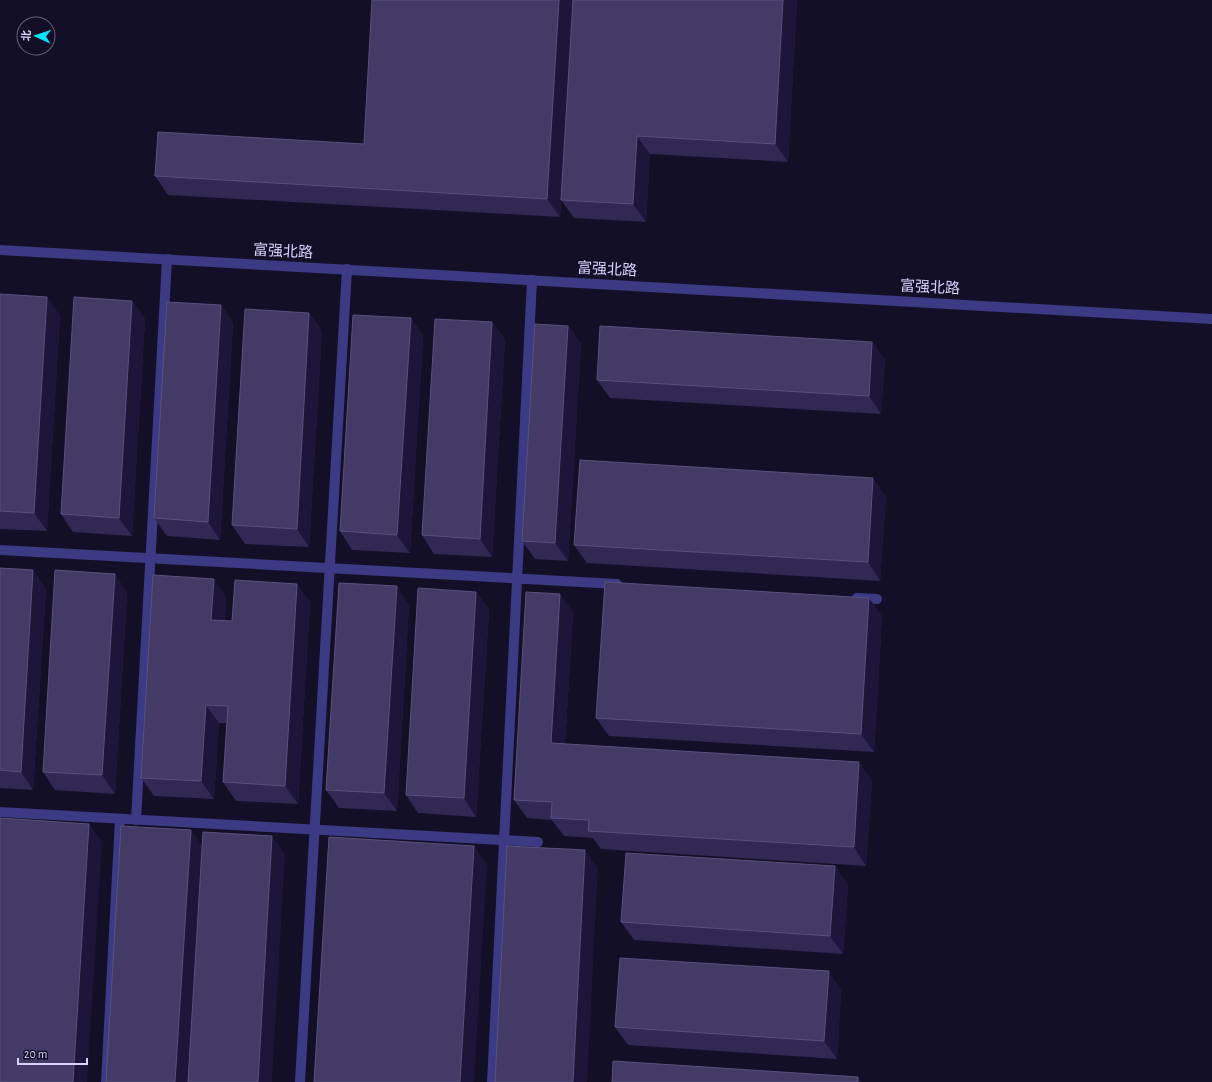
<svg xmlns="http://www.w3.org/2000/svg" width="1212" height="1082" font-family="'Alegreya Sans','Noto Sans SC',sans-serif">
<style>
.lines{fill:none;stroke-linecap:round;stroke-linejoin:round}
.service{stroke:#3d3a85;stroke-width:10}
.tertiary{stroke:#3d3a85;stroke-width:10}
.wall{fill:#312854}
.shaded-wall{fill:#1d163a}
.building{fill:#433a66;stroke:#5a527e}
.labels{text-anchor:middle;stroke-width:3;stroke-linejoin:round;paint-order:stroke}
.street-label{font-size:15px;fill:#d9d4ff;stroke:#130f26}
</style>
<rect width="100%" height="100%" fill="#130f26"/>
<g class="lines">
<path class="service" d="M 0,550 L 617,584
M 857,598 L 877,599
M 0,812 L 538,842
M 136,820 L 167,259
M 106,1082 L 120,819
M 300,1082 L 347,269
M 492,1082 L 532,280"/>
<path class="tertiary" d="M 0,250 L 1212,319"/>
</g>
<path class="wall" d="M 573,0 L 560,217 L 168,195 L 155,176 L 364,144 Z
M 573,0 L 797,0 L 788,162 L 650,154 L 646,222 L 574,218 L 561,200 Z
M 0,294 L 60,315 L 47,531 L 0,529 Z
M 132,301 L 145,319 L 132,536 L 73,532 L 61,514 Z
M 221,305 L 233,323 L 220,540 L 167,536 L 154,518 Z
M 309,313 L 322,331 L 309,547 L 245,544 L 232,525 Z
M 411,318 L 423,336 L 410,553 L 352,550 L 340,531 Z
M 492,322 L 505,340 L 492,557 L 434,554 L 422,535 Z
M 568,326 L 581,344 L 568,561 L 535,559 L 522,541 Z
M 872,342 L 885,360 L 881,414 L 610,398 L 597,380 Z
M 886,496 L 880,581 L 587,563 L 574,545 Z
M 0,568 L 46,588 L 33,790 L 0,788 Z
M 127,592 L 115,794 L 55,790 L 43,772 Z
M 476,592 L 489,610 L 476,817 L 418,813 L 406,795 Z
M 226,597 L 225,621 L 232,621 L 310,602 L 298,804 L 236,801 L 223,782 L 227,723 L 219,723 L 214,799 L 154,796 L 141,778 Z
M 409,605 L 397,811 L 339,808 L 326,790 Z
M 573,612 L 565,744 L 872,780 L 866,866 L 601,849 L 593,838 L 564,836 L 552,820 L 527,818 L 514,800 Z
M 882,616 L 874,752 L 609,736 L 596,718 Z
M 835,866 L 848,885 L 843,954 L 634,940 L 621,922 Z
M 841,990 L 837,1059 L 628,1045 L 615,1027 Z"/>
<path class="shaded-wall" d="M 559,0 L 573,0 L 560,217 L 547,199 Z
M 783,0 L 797,0 L 788,162 L 775,144 Z
M 637,136 L 650,154 L 646,222 L 633,204 Z
M 47,297 L 60,315 L 47,531 L 34,513 Z
M 132,301 L 145,319 L 132,536 L 119,518 Z
M 221,305 L 233,323 L 220,540 L 208,522 Z
M 309,313 L 322,331 L 309,547 L 297,529 Z
M 411,318 L 423,336 L 410,553 L 397,535 Z
M 492,322 L 505,340 L 492,557 L 480,539 Z
M 568,326 L 581,344 L 568,561 L 555,543 Z
M 872,342 L 885,360 L 881,414 L 869,396 Z
M 873,478 L 886,496 L 880,581 L 868,562 Z
M 33,570 L 46,588 L 33,790 L 21,772 Z
M 115,574 L 127,592 L 115,794 L 102,775 Z
M 214,579 L 226,597 L 224,638 L 211,620 Z
M 297,584 L 310,602 L 298,804 L 285,786 Z
M 397,586 L 409,605 L 397,811 L 384,793 Z
M 476,592 L 489,610 L 476,817 L 464,798 Z
M 560,594 L 573,612 L 564,761 L 551,743 Z
M 869,598 L 882,616 L 874,752 L 861,734 Z
M 206,705 L 219,723 L 214,799 L 201,781 Z
M 859,762 L 872,780 L 866,866 L 854,847 Z
M 89,824 L 102,842 L 87,1082 L 73,1082 Z
M 191,830 L 204,848 L 189,1082 L 175,1082 Z
M 272,836 L 285,854 L 272,1082 L 258,1082 Z
M 474,846 L 487,864 L 474,1082 L 460,1082 Z
M 585,850 L 598,868 L 587,1082 L 573,1082 Z
M 835,866 L 848,885 L 843,954 L 830,936 Z
M 829,971 L 841,990 L 837,1059 L 824,1041 Z
M 858,1077 L 862,1082 L 858,1082 Z"/>
<path class="building" d="M 372,0 L 559,0 L 547,199 L 155,176 L 158,132 L 364,144 Z
M 573,0 L 783,0 L 775,144 L 637,136 L 633,204 L 561,200 Z
M 0,294 L 47,297 L 34,513 L 0,511 Z
M 74,297 L 132,301 L 119,518 L 61,514 Z
M 167,302 L 221,305 L 208,522 L 154,518 Z
M 245,309 L 309,313 L 297,529 L 232,525 Z
M 353,315 L 411,318 L 397,535 L 340,531 Z
M 435,319 L 492,322 L 480,539 L 422,535 Z
M 535,324 L 568,326 L 555,543 L 522,541 Z
M 600,326 L 872,342 L 869,396 L 597,380 Z
M 580,460 L 873,478 L 868,562 L 574,545 Z
M 0,568 L 33,570 L 21,772 L 0,770 Z
M 55,570 L 115,574 L 102,775 L 43,772 Z
M 153,575 L 214,579 L 211,620 L 232,621 L 235,580 L 297,584 L 285,786 L 223,782 L 228,706 L 206,705 L 201,781 L 141,778 Z
M 605,582 L 869,598 L 861,734 L 596,718 Z
M 339,583 L 397,586 L 384,793 L 326,790 Z
M 418,588 L 476,592 L 464,798 L 406,795 Z
M 526,592 L 560,594 L 551,743 L 859,762 L 854,847 L 588,831 L 589,820 L 551,818 L 552,802 L 514,800 Z
M 0,818 L 89,824 L 73,1082 L 0,1082 Z
M 121,826 L 191,830 L 175,1082 L 106,1082 Z
M 203,832 L 272,836 L 258,1082 L 188,1082 Z
M 329,837 L 474,846 L 460,1082 L 314,1082 Z
M 507,846 L 585,850 L 573,1082 L 495,1082 Z
M 626,853 L 835,866 L 830,936 L 621,922 Z
M 620,958 L 829,971 L 824,1041 L 615,1027 Z
M 613,1061 L 858,1077 L 858,1082 L 612,1082 Z"/>
<g class="labels">
<g class="street-label">
<text transform="translate(283 251) rotate(3)" y="5">富强北路</text>
<text transform="translate(607 269) rotate(3)" y="5">富强北路</text>
<text transform="translate(930 287) rotate(3)" y="5">富强北路</text>
</g>
</g>
<g transform="translate(36 36) rotate(273)"><circle r="19" fill="#130f26" stroke="#625e7d"/>
<path d="M0-3L7 15L0 10L-7 15Z" fill="#00e5ff"/>
<text y="-6" font-size="11" font-weight="bold" text-anchor="middle" fill="#d9d4ff">北</text>
</g>
<path d="M18 1058v6h69v-6" fill="none" stroke="#d9d4ff" stroke-width="2"/>
<text x="24" y="1058" font-size="12" fill="#d9d4ff" stroke="#130f26" stroke-width="3" paint-order="stroke">20 m</text>
</svg>
